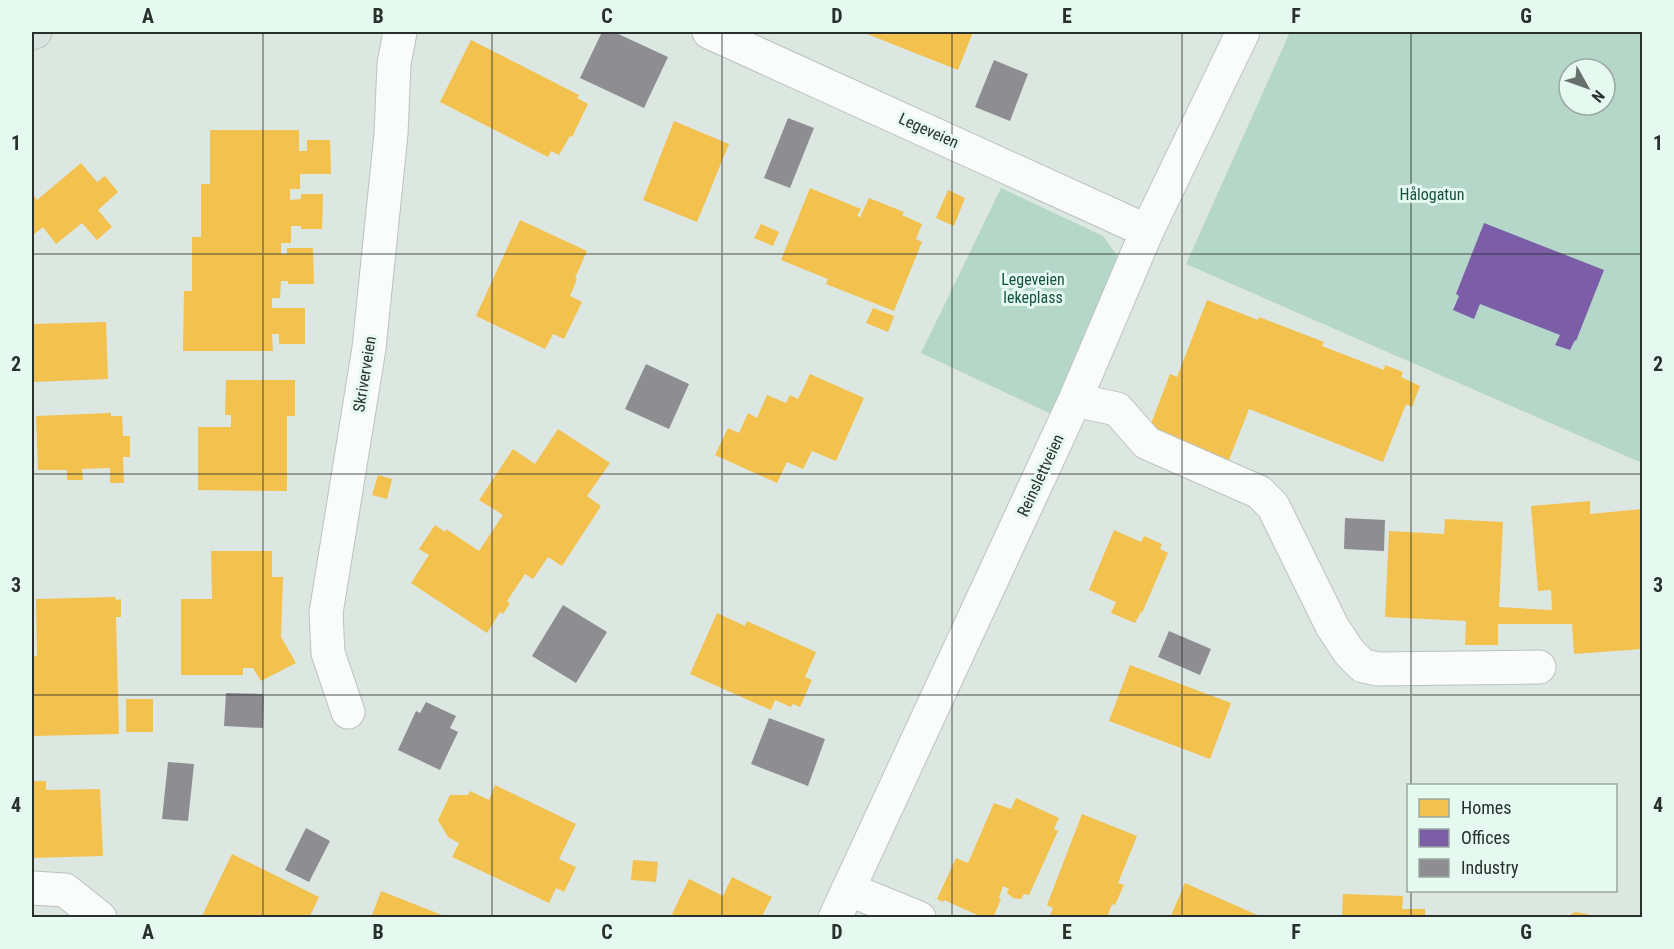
<svg xmlns="http://www.w3.org/2000/svg" width="1674" height="949" font-family="'Roboto Condensed',sans-serif">
<style>
.green{fill:#b5d7c9;fill-rule:evenodd}
.homes{fill:#f2c14e}
.offices{fill:#7b5ea7}
.industry{fill:#8d8d92}
.lines{fill:none;stroke-linecap:round;stroke-linejoin:round}
.street-casing{stroke:#bbc2bf;stroke-width:35}
.highway-casing{stroke:#bcc1bf;stroke-width:35}
.street{stroke:#fafbfb;stroke-width:33}
.highway{stroke:#d7e4df;stroke-width:33}
.grid{fill:none;stroke:#282f2c;stroke-width:1.5;stroke-opacity:0.55}
.labels{text-anchor:middle;stroke-width:6;stroke-linejoin:round;paint-order:stroke}
.street-label{font-size:16px;fill:#282f2c;stroke:#e6f9f0}
.park-label{font-size:16px;fill:#12523f;stroke:#e6f9f0}
.neatline{fill:none;stroke:#282f2c;stroke-width:2}
.grid-label{font-size:20px;text-anchor:middle;font-weight:bold;fill:#282f2c}
</style>
<rect width="100%" height="100%" fill="#dde7e2"/>
<path class="green" d="M 1290,32 L 1642,32 L 1642,463 L 1186,264 ZM 1569,69 L 1605,69 L 1605,105 L 1569,105 Z
M 1001,188 L 1103,236 L 1118,257 L 1117,279 L 1053,415 L 921,353 Z"/>
<path class="homes" d="M 862,32 L 973,32 L 958,70 Z
M 471,40 L 579,95 L 577,98 L 588,104 L 572,137 L 570,136 L 559,155 L 551,151 L 548,157 L 440,102 Z
M 674,121 L 729,144 L 697,222 L 643,200 Z
M 210,130 L 299,130 L 299,151 L 307,151 L 307,140 L 330,140 L 331,174 L 300,174 L 300,189 L 290,189 L 290,200 L 301,199 L 301,194 L 323,194 L 322,229 L 301,229 L 301,226 L 291,226 L 291,243 L 281,243 L 281,254 L 287,254 L 287,248 L 313,248 L 314,284 L 288,284 L 288,281 L 281,281 L 280,298 L 272,298 L 272,308 L 305,308 L 305,344 L 279,344 L 279,334 L 272,334 L 273,351 L 183,351 L 184,291 L 192,291 L 192,237 L 201,237 L 201,184 L 210,184 Z
M 81,163 L 97,182 L 105,176 L 118,192 L 98,210 L 112,227 L 97,240 L 82,223 L 56,244 L 43,227 L 32,236 L 32,193 L 37,200 Z
M 810,188 L 861,209 L 857,216 L 860,217 L 869,198 L 904,212 L 902,215 L 922,224 L 916,239 L 922,242 L 894,311 L 826,284 L 828,279 L 781,260 Z
M 948,190 L 965,198 L 954,226 L 936,218 Z
M 520,220 L 587,251 L 575,278 L 577,279 L 570,296 L 582,302 L 564,339 L 553,334 L 545,349 L 476,316 Z
M 761,224 L 779,232 L 773,246 L 754,238 Z
M 1207,300 L 1258,320 L 1259,317 L 1324,342 L 1322,346 L 1384,370 L 1385,365 L 1403,372 L 1401,377 L 1420,386 L 1412,407 L 1406,404 L 1383,462 L 1249,409 L 1229,460 L 1149,429 L 1170,374 L 1177,377 Z
M 873,308 L 894,316 L 888,332 L 866,323 Z
M 106,322 L 108,379 L 32,382 L 32,324 Z
M 810,374 L 864,398 L 836,461 L 812,451 L 803,469 L 787,462 L 777,483 L 715,455 L 728,428 L 739,433 L 748,413 L 757,418 L 767,395 L 786,403 L 790,395 L 798,399 Z
M 226,380 L 295,380 L 295,416 L 287,416 L 287,491 L 198,490 L 198,427 L 231,427 L 231,415 L 225,415 Z
M 111,413 L 111,416 L 122,416 L 123,436 L 130,436 L 130,457 L 123,457 L 124,483 L 110,483 L 110,468 L 82,469 L 83,480 L 67,480 L 67,470 L 38,470 L 36,416 Z
M 558,429 L 610,463 L 587,496 L 601,506 L 562,566 L 548,557 L 533,579 L 525,574 L 507,601 L 510,603 L 503,614 L 500,612 L 487,633 L 411,583 L 429,555 L 419,549 L 435,525 L 445,532 L 446,529 L 479,551 L 503,515 L 479,500 L 513,449 L 535,464 Z
M 378,475 L 392,479 L 387,499 L 372,495 Z
M 1590,501 L 1590,514 L 1642,509 L 1642,649 L 1574,654 L 1572,624 L 1498,624 L 1498,645 L 1465,645 L 1466,621 L 1385,617 L 1389,531 L 1444,534 L 1445,519 L 1503,522 L 1499,607 L 1552,610 L 1551,590 L 1538,591 L 1531,506 Z
M 1114,530 L 1141,542 L 1144,536 L 1162,544 L 1160,549 L 1168,553 L 1142,613 L 1141,612 L 1135,623 L 1111,613 L 1116,602 L 1089,590 Z
M 211,551 L 272,551 L 272,577 L 283,577 L 281,637 L 296,663 L 261,681 L 253,668 L 243,668 L 243,675 L 181,675 L 181,599 L 212,599 Z
M 115,597 L 116,600 L 121,599 L 121,617 L 116,617 L 119,734 L 32,736 L 32,656 L 37,656 L 36,599 Z
M 717,613 L 745,626 L 747,621 L 816,652 L 805,677 L 812,680 L 800,707 L 793,704 L 791,707 L 775,700 L 771,710 L 690,674 Z
M 1130,665 L 1231,703 L 1210,759 L 1109,721 Z
M 126,699 L 153,699 L 153,732 L 126,732 Z
M 32,781 L 46,781 L 46,790 L 100,789 L 103,856 L 32,858 Z
M 495,785 L 576,824 L 559,859 L 576,867 L 564,892 L 556,888 L 549,903 L 452,857 L 459,843 L 448,837 L 438,820 L 450,795 L 468,795 L 470,791 L 489,800 Z
M 1016,798 L 1059,818 L 1054,829 L 1058,831 L 1029,895 L 1024,894 L 1021,899 L 1013,898 L 1007,893 L 1009,889 L 1003,886 L 999,898 L 1001,899 L 993,918 L 984,918 L 944,900 L 943,902 L 937,899 L 956,858 L 968,863 L 994,803 L 1011,809 Z
M 1082,814 L 1137,836 L 1118,883 L 1124,885 L 1115,905 L 1112,904 L 1107,918 L 1049,918 L 1053,908 L 1047,905 Z
M 232,854 L 319,897 L 309,918 L 201,918 Z
M 633,860 L 658,862 L 656,882 L 631,880 Z
M 732,877 L 772,897 L 761,918 L 680,918 L 672,914 L 689,879 L 723,896 Z
M 1185,883 L 1264,918 L 1170,918 Z
M 381,891 L 447,917 L 447,918 L 371,918 Z
M 1343,894 L 1403,896 L 1402,909 L 1425,909 L 1425,918 L 1342,918 Z
M 1575,912 L 1587,914 L 1593,918 L 1565,918 Z"/>
<path class="offices" d="M 1484,223 L 1604,270 L 1576,341 L 1575,340 L 1570,350 L 1555,345 L 1560,335 L 1480,304 L 1474,319 L 1453,310 L 1459,296 L 1456,294 Z"/>
<path class="industry" d="M 602,32 L 614,32 L 668,57 L 644,108 L 580,78 Z
M 994,60 L 1028,74 L 1010,121 L 975,107 Z
M 788,118 L 814,128 L 790,188 L 764,178 Z
M 646,364 L 689,384 L 669,429 L 625,409 Z
M 1345,518 L 1385,520 L 1384,551 L 1344,549 Z
M 563,605 L 607,632 L 576,683 L 532,656 Z
M 1169,631 L 1211,649 L 1200,675 L 1158,657 Z
M 226,693 L 264,694 L 263,728 L 224,726 Z
M 426,702 L 456,716 L 450,728 L 458,732 L 440,770 L 398,750 L 416,711 L 420,713 Z
M 769,718 L 825,739 L 808,786 L 751,764 Z
M 168,762 L 194,764 L 188,821 L 162,819 Z
M 306,828 L 330,841 L 309,882 L 285,870 Z"/>
<g class="lines">
<g class="street-casing">
<path id="street" d="M 709,32 L 1147,231
M 1075,400 L 1117,409 L 1147,443 L 1259,492 L 1273,506 L 1332,626 L 1349,652 L 1363,666 L 1378,669 L 1539,667
M 348,712 L 328,653 L 326,613 L 369,348 L 391,134 L 394,64 L 400,32
M 32,888 L 65,890 L 100,918
M 848,889 L 919,918
M 835,918 L 1075,400 L 1147,231 L 1243,32"/>
</g>
<g class="highway-casing">
<path id="highway" d="M 32,33 L 35,32"/>
</g>
<use href="#street" class="street"/>
<use href="#highway" class="highway"/>
</g>
<path class="grid" d="M 263,32 L 263,918M 492,32 L 492,918M 722,32 L 722,918M 952,32 L 952,918M 1182,32 L 1182,918M 1411,32 L 1411,786M 32,254 L 1642,254M 32,474 L 1642,474M 32,695 L 1642,695M 1411,890 L 1411,918"/>
<g class="labels">
<g class="street-label">
<text transform="translate(929 130) rotate(24)" y="6">Legeveien</text>
<text transform="translate(364 374) rotate(-81)" y="6">Skriverveien</text>
<text transform="translate(1040 475) rotate(-65)" y="6">Reinslettveien</text>
</g>
<g class="park-label">
<text x="1432" y="200">Hålogatun</text>
<text x="1033" y="285">Legeveien<tspan x="1033" dy="18">lekeplass</tspan></text>
</g>
</g>
<rect width="1674" height="949" fill="none" stroke="#e6f9f0" stroke-width="66"/>
<rect x="1407" y="784" width="210" height="108" fill="#e6f9f0" stroke="#9aa8a2" stroke-width="1.5"/>
<rect x="1419" y="799" width="30" height="18" fill="#f2c14e" stroke="#9aa8a2" stroke-width="1.5"/>
<text x="1461" y="814" font-size="18" fill="#282f2c">Homes</text>
<rect x="1419" y="829" width="30" height="18" fill="#7b5ea7" stroke="#9aa8a2" stroke-width="1.5"/>
<text x="1461" y="844" font-size="18" fill="#282f2c">Offices</text>
<rect x="1419" y="859" width="30" height="18" fill="#8d8d92" stroke="#9aa8a2" stroke-width="1.5"/>
<text x="1461" y="874" font-size="18" fill="#282f2c">Industry</text>
<g transform="translate(1587 87) rotate(130)"><circle r="28" fill="#e6f9f0" stroke="#9aa8a2" stroke-width="1.5"/>
<path d="M0-4.5L10 22L0 15L-10 22Z" fill="#676f6c"/>
<text y="-9" font-size="16" font-weight="bold" text-anchor="middle" fill="#282f2c">N</text>
</g>
<rect x="33" y="33" width="1608" height="883" class="neatline"/>
<g class="grid-label">
<text x="148" y="23">A</text>
<text x="378" y="23">B</text>
<text x="607" y="23">C</text>
<text x="837" y="23">D</text>
<text x="1067" y="23">E</text>
<text x="1296" y="23">F</text>
<text x="1526" y="23">G</text>
<text x="16" y="150">1</text>
<text x="1658" y="150">1</text>
<text x="16" y="371">2</text>
<text x="1658" y="371">2</text>
<text x="16" y="592">3</text>
<text x="1658" y="592">3</text>
<text x="16" y="812">4</text>
<text x="1658" y="812">4</text>
<text x="148" y="939">A</text>
<text x="378" y="939">B</text>
<text x="607" y="939">C</text>
<text x="837" y="939">D</text>
<text x="1067" y="939">E</text>
<text x="1296" y="939">F</text>
<text x="1526" y="939">G</text>
</g>
</svg>
